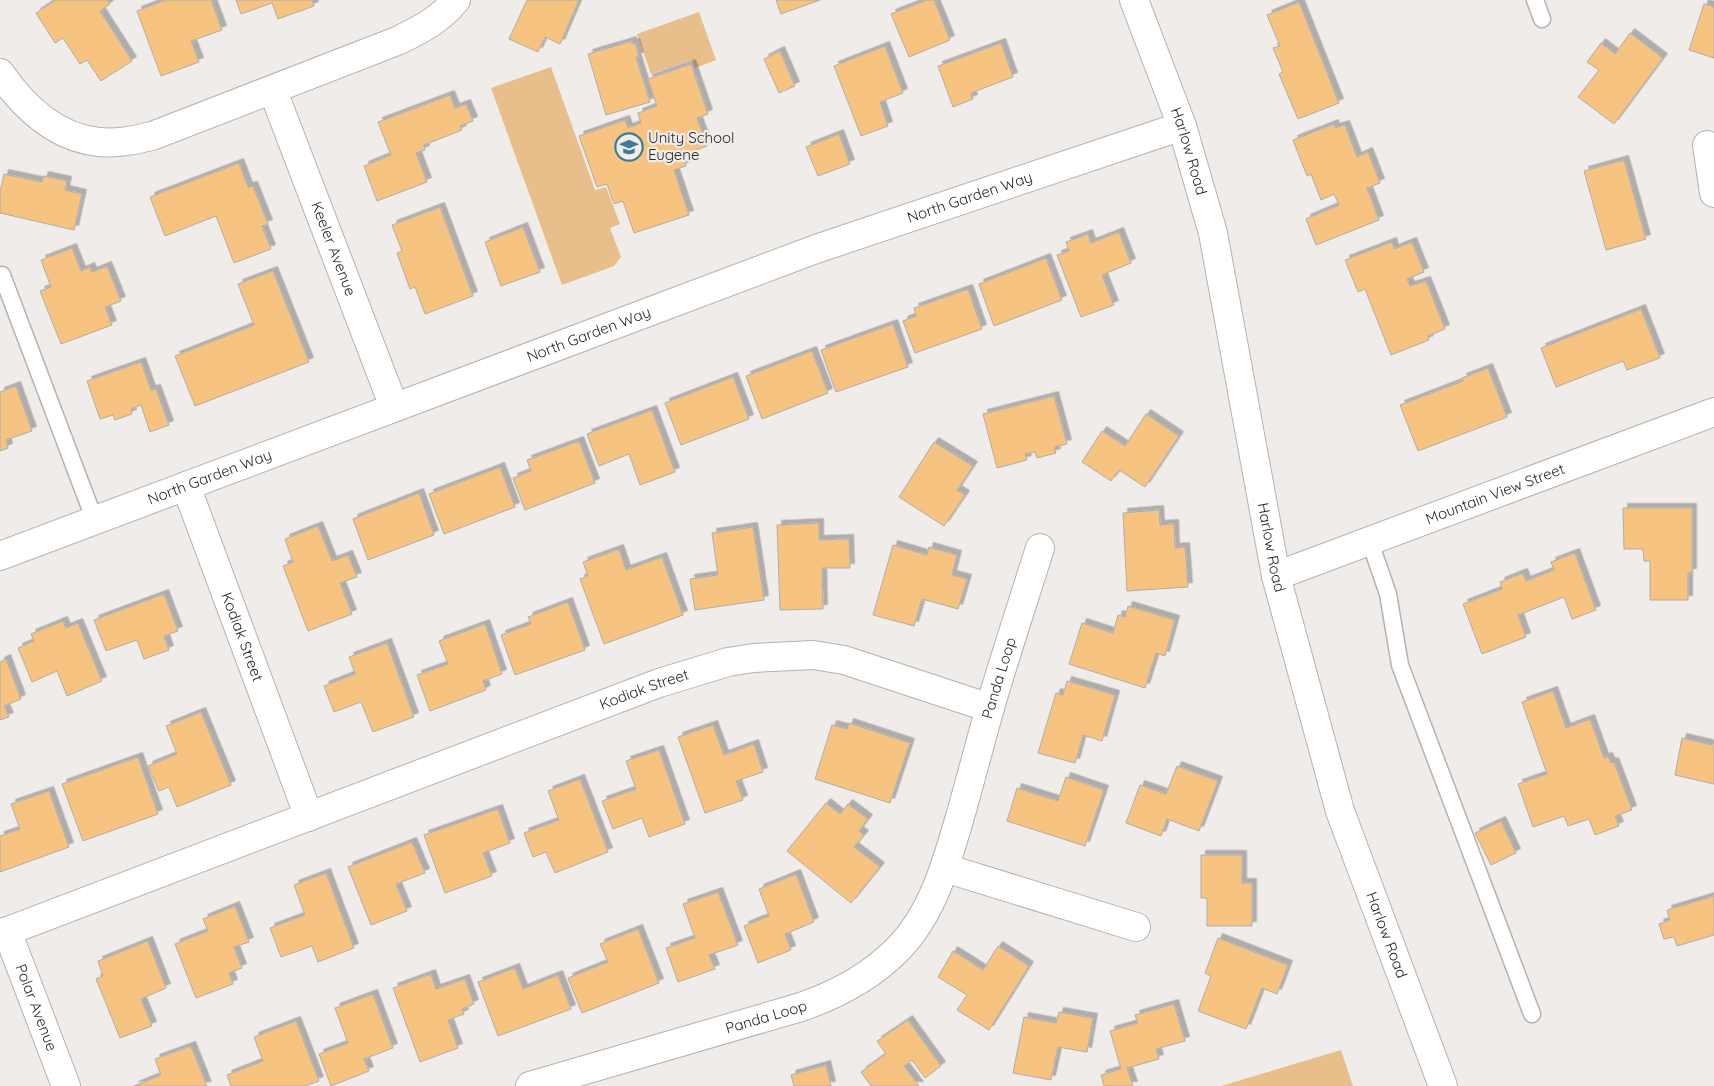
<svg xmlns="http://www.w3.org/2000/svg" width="1714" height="1086" font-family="Quicksand,sans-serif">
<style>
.green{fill:#e8bf8b}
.building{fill:#f6c380;stroke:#afadaa;filter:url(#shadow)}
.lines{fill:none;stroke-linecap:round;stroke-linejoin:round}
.lane-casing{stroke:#b5b2af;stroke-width:19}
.street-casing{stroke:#b5b2af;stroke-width:30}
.secondary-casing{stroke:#b5b2af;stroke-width:30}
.lane{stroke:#fff;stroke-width:16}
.street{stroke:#fff;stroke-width:28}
.secondary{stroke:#fff;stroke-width:28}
.labels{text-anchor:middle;stroke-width:4.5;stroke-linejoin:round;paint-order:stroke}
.poi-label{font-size:15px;fill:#282726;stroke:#efece9;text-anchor:start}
.street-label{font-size:15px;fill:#282726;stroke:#efece9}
</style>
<defs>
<filter id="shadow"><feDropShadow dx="4.5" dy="-4.5" stdDeviation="0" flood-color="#0004"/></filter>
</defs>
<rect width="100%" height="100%" fill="#efece9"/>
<path class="green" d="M 699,12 L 716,60 L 695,68 L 692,60 L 651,74 L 637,34 Z
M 551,67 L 595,190 L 606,187 L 620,224 L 610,228 L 621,257 L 614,266 L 562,285 L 491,88 Z
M 1341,1050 L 1353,1086 L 1221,1086 Z"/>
<path class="building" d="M 56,0 L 107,0 L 110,4 L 100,11 L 132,61 L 101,81 L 87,60 L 80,64 L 63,38 L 55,43 L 36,13 Z
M 166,0 L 211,0 L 222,30 L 191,41 L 199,62 L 161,76 L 137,11 Z
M 236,0 L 312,0 L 314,6 L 278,19 L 272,3 L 241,14 Z
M 527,0 L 579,0 L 560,44 L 545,37 L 538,52 L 509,39 Z
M 776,0 L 820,0 L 781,14 Z
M 927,0 L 934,0 L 950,40 L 909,57 L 891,14 Z
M 1299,2 L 1339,103 L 1298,119 L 1279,74 L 1283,72 L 1273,48 L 1280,46 L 1267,15 Z
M 1704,4 L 1714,7 L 1714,58 L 1689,50 Z
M 1630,33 L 1663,58 L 1614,124 L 1578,97 L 1599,70 L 1587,62 L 1601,43 L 1615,54 Z
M 632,41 L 632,44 L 635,43 L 639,57 L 636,57 L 650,102 L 606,115 L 588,54 Z
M 1001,43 L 1013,77 L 971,93 L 973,99 L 953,107 L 938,66 Z
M 885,46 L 903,93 L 880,102 L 888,126 L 861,136 L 834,66 Z
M 780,51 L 795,86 L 779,93 L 764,59 Z
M 691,64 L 708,114 L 697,118 L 707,146 L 682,155 L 686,166 L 674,170 L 689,215 L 634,233 L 623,201 L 614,204 L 607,184 L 597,187 L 579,136 L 625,120 L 628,128 L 641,123 L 638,113 L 657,106 L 648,79 Z
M 450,95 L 455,108 L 466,104 L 473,121 L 460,126 L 462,130 L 424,145 L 425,150 L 416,153 L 427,182 L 377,201 L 364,166 L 391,155 L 378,122 Z
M 1334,124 L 1335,128 L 1345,125 L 1357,157 L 1368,152 L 1380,183 L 1367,188 L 1379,220 L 1316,245 L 1306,219 L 1339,205 L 1334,194 L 1321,200 L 1311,174 L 1307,176 L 1293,140 Z
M 839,134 L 850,164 L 818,176 L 806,147 Z
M 1624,160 L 1646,239 L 1606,250 L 1584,171 Z
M 239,163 L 248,187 L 253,186 L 268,224 L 262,226 L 271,249 L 234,263 L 216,216 L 165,236 L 150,197 Z
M 4,174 L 42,182 L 44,176 L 67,181 L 65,190 L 82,194 L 74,230 L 0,213 L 0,192 Z
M 440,207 L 473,296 L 425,314 L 415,287 L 410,289 L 397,253 L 402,251 L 392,225 Z
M 523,227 L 540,272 L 501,286 L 485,242 Z
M 1119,232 L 1131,263 L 1102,275 L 1114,305 L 1081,317 L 1057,255 L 1069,251 L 1066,242 L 1088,234 L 1091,243 Z
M 1392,242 L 1394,249 L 1412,242 L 1424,272 L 1407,279 L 1410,286 L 1426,281 L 1445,329 L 1428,336 L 1429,340 L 1391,355 L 1365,289 L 1358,292 L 1345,260 Z
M 72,248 L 81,271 L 90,267 L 92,272 L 107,266 L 121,301 L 105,307 L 112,325 L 61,344 L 40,291 L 51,287 L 41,260 Z
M 1046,258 L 1062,300 L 994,326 L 979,284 Z
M 273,271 L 309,362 L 195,406 L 175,356 L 254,325 L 238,284 Z
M 968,289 L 982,329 L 915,353 L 903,321 L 916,316 L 914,308 Z
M 1641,309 L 1660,358 L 1627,370 L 1623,361 L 1556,387 L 1541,348 Z
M 893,324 L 908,367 L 836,392 L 821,350 Z
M 812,351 L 828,393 L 762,419 L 746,376 Z
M 141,362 L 151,390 L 156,389 L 169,425 L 150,432 L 141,405 L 131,409 L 132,414 L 115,420 L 113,415 L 100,419 L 87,381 Z
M 1488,368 L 1507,417 L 1418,451 L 1400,405 L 1463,381 L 1462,378 Z
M 733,377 L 749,419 L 681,445 L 665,403 Z
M 16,386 L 32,431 L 6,440 L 8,448 L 0,451 L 0,392 Z
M 1054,396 L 1067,444 L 1054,447 L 1056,453 L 1037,458 L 1035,452 L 1025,454 L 1027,460 L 997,468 L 983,414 Z
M 652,410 L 675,472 L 640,485 L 629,454 L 599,466 L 587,434 Z
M 1146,414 L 1179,436 L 1145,487 L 1119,470 L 1111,481 L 1082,462 L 1102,431 L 1125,446 Z
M 579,441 L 595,483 L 525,510 L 513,478 L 531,471 L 527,460 Z
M 934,442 L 973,466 L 957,490 L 965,495 L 944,526 L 899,497 Z
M 500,467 L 515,507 L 444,534 L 429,494 Z
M 419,493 L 434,535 L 368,560 L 353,519 Z
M 1623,508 L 1692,508 L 1692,573 L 1688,573 L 1688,600 L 1650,600 L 1650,561 L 1644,561 L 1643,549 L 1624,549 Z
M 1159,510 L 1160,525 L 1174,524 L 1175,548 L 1185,547 L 1188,587 L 1127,591 L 1123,513 Z
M 819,523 L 819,540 L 849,539 L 850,568 L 822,568 L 823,609 L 780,610 L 777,525 Z
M 318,526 L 332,561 L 348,555 L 357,577 L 340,583 L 352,614 L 308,631 L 283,566 L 293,562 L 285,539 Z
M 753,527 L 764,600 L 695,610 L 690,579 L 718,575 L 712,533 Z
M 893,545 L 927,555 L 929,547 L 957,555 L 952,575 L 967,579 L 958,609 L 922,599 L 914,626 L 873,615 Z
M 619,549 L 626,570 L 662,557 L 683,615 L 604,644 L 580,579 L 588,576 L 583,562 Z
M 1575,553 L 1596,610 L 1572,619 L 1564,597 L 1518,615 L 1526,637 L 1482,654 L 1463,604 L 1502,589 L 1500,582 L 1523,573 L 1526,581 L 1554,570 L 1551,562 Z
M 164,594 L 178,631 L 164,636 L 169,650 L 144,659 L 137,640 L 106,651 L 94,620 Z
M 568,602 L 585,650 L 515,675 L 501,635 L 531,624 L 528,617 Z
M 1128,606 L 1175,620 L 1165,656 L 1156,653 L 1145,688 L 1069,664 L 1082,623 L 1113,633 L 1118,615 L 1125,617 Z
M 63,621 L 66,628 L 78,623 L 102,681 L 67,696 L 57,671 L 32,682 L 18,648 L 34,641 L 31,634 Z
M 485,624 L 502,674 L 483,681 L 486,690 L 430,711 L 417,675 L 448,664 L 439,641 Z
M 387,643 L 414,717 L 373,732 L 361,702 L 334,712 L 324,686 L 355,674 L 349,657 Z
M 6,659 L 21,699 L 4,706 L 9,717 L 0,720 L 0,662 Z
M 1067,681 L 1115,695 L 1102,741 L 1083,735 L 1075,763 L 1038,753 L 1056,693 L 1063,695 Z
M 1553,691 L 1566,728 L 1590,719 L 1604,758 L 1608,757 L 1611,763 L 1614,762 L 1632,810 L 1615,816 L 1619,826 L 1595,835 L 1589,819 L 1568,826 L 1564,816 L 1533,827 L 1518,784 L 1547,774 L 1522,702 Z
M 201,712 L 231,785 L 177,807 L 169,787 L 159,791 L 148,766 L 177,754 L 166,726 Z
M 849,723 L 910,743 L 890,803 L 815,779 L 832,725 L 847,729 Z
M 713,725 L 724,755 L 754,744 L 763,772 L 736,781 L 743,800 L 705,813 L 678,737 Z
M 1682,738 L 1712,745 L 1714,742 L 1714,784 L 1675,775 Z
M 659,750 L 685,824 L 649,837 L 642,818 L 613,829 L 602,801 L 636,789 L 626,761 Z
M 138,757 L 158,814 L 83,841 L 62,784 Z
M 1177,766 L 1218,781 L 1199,831 L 1167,819 L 1161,836 L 1126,823 L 1140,785 L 1166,794 Z
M 1066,777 L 1104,790 L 1085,846 L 1007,821 L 1017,788 L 1058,801 Z
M 580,779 L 608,852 L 555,873 L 546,852 L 533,857 L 524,833 L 559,820 L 548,791 Z
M 49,791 L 69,847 L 0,872 L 0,836 L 20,829 L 11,804 Z
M 826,803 L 840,814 L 848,804 L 868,819 L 859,831 L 864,835 L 854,847 L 880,867 L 851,903 L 787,851 Z
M 498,809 L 510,843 L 483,853 L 492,876 L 445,893 L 424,835 Z
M 1501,821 L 1516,853 L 1491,865 L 1475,833 Z
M 412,842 L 425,873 L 396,884 L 407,911 L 371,925 L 348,867 Z
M 1201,855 L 1242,855 L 1242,883 L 1252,883 L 1252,926 L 1207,926 L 1207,898 L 1201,898 Z
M 326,873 L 354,948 L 318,962 L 312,946 L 281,957 L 270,928 L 305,915 L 294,885 Z
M 796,874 L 814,922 L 785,934 L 791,950 L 758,963 L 744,926 L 769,916 L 759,889 Z
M 718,892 L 738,945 L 709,955 L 715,969 L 678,982 L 666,948 L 695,938 L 683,904 Z
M 1714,896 L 1714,935 L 1677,946 L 1674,937 L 1664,939 L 1659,924 L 1670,920 L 1667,910 Z
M 235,906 L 249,942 L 234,947 L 242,968 L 229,973 L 233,984 L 196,998 L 175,944 L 208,931 L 203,919 Z
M 638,929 L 659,983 L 582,1013 L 568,978 L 608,962 L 600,944 Z
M 1218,938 L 1288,965 L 1277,994 L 1262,988 L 1246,1029 L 1198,1011 L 1211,976 L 1205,973 Z
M 148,941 L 166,988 L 141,999 L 152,1026 L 120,1038 L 96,979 L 103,976 L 98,961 Z
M 998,946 L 1029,966 L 989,1030 L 957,1010 L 967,995 L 938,977 L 953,951 L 983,970 Z
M 515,968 L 523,989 L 558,975 L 571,1009 L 498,1036 L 478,982 Z
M 431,974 L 436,989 L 465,979 L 474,1004 L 462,1009 L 464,1014 L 448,1020 L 458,1048 L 420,1062 L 393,988 Z
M 373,994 L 393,1048 L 364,1059 L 369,1071 L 331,1086 L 319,1054 L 348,1043 L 335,1008 Z
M 1174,1004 L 1185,1041 L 1156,1049 L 1159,1059 L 1127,1068 L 1133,1086 L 1104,1086 L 1101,1075 L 1121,1069 L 1110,1031 L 1138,1023 L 1135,1015 Z
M 1059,1012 L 1093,1018 L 1087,1052 L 1058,1047 L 1051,1080 L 1013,1073 L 1024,1017 L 1056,1023 Z
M 908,1020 L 941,1066 L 925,1078 L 912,1060 L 904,1066 L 919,1086 L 871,1086 L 861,1072 L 886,1054 L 877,1041 Z
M 296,1021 L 319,1081 L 305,1086 L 231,1086 L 227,1075 L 263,1061 L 254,1037 Z
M 191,1046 L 207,1086 L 134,1086 L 161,1075 L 155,1059 Z
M 826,1065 L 831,1086 L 794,1086 L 791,1075 Z"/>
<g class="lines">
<g class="lane-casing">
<path id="lane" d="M 1535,0 L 1542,19
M 2,275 L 95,521
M 1370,542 L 1388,594 L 1400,665 L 1532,1014"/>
</g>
<g class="street-casing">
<g id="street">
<path d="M 0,73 C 23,106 56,138 99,142 C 117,144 135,140 152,136 L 397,41 C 420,30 440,20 456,0"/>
<path id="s1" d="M 273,91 L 394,407"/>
<path d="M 1707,145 L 1714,193"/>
<path id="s2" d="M 186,486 L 309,817"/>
<path id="s3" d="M 1276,576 L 1714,412"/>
<path d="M 945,868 L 1136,927"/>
<path id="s4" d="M 7,931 L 66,1086"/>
<path id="s5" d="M 0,934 L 659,683 L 728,662 L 754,658 L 813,655 L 844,660 L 990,708"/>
<path id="s6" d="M 530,1086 L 801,1007 C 839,994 872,976 900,947 C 935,910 948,857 962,810 C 971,777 980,744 989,711 C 1005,656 1023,602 1040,548"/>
</g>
</g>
<g class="secondary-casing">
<g id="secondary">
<path id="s7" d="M 1134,0 L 1182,126 L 1213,233 L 1276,576 L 1340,811 L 1443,1086"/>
<path id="s8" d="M 0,556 L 816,249 L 1182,126"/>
</g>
</g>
<use href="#lane" class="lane"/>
<use href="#street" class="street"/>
<use href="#secondary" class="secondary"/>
</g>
<defs>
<g id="school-ring" transform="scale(1.4375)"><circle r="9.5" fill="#efece9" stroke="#3e7c92" stroke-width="1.5"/><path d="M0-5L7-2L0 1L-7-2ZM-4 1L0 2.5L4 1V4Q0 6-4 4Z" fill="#3e7c92"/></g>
</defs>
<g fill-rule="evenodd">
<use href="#school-ring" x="629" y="147"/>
</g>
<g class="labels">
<g class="poi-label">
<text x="648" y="143">Unity School<tspan x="648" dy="17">Eugene</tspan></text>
</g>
<g class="street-label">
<text dy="5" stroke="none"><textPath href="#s7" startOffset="161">Harlow Road</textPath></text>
<text dy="5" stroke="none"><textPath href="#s8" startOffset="1034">North Garden Way</textPath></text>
<text dy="5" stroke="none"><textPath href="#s1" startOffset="169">Keeler Avenue</textPath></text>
<text dy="5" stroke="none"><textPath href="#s8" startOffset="629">North Garden Way</textPath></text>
<text dy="5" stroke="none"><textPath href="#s8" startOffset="224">North Garden Way</textPath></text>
<text dy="5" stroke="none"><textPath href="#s3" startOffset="234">Mountain View Street</textPath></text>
<text dy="5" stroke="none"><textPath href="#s7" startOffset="566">Harlow Road</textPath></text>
<text dy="5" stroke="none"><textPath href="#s2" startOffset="161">Kodiak Street</textPath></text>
<text dy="5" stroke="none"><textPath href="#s6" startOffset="688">Panda Loop</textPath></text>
<text dy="5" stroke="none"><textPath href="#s5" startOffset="689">Kodiak Street</textPath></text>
<text dy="5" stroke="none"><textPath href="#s7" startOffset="971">Harlow Road</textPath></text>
<text dy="5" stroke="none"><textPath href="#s4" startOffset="82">Polar Avenue</textPath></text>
<text dy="5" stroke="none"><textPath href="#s6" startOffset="246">Panda Loop</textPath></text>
</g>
</g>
</svg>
